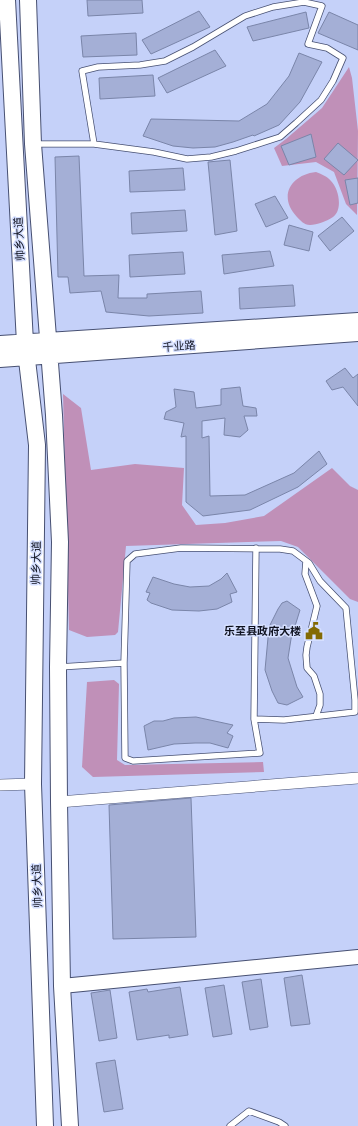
<svg xmlns="http://www.w3.org/2000/svg" width="358" height="1126" font-family="'Source Sans 3','Noto Sans SC',sans-serif">
<style>
.green{fill:#c090b8}
.building{fill:#a4afd6;stroke:#7a85a9}
.lines{fill:none;stroke-linecap:round;stroke-linejoin:round}
.service-casing{stroke:#475072;stroke-width:7}
.minor-casing{stroke:#475072;stroke-width:12}
.tertiary-casing{stroke:#475072;stroke-width:16}
.secondary-casing{stroke:#475072;stroke-width:18}
.service{stroke:#fff;stroke-width:5.5}
.minor{stroke:#fff;stroke-width:11}
.tertiary{stroke:#fff;stroke-width:14}
.secondary{stroke:#fff;stroke-width:16}
.labels{text-anchor:middle;stroke-width:3;stroke-linejoin:round;paint-order:stroke}
.street-label{font-size:11px;fill:#0e111f;stroke:#d5dfff}
.poi-label{font-size:11px;font-weight:bold;fill:#0e111f;stroke:#d5dfff;text-anchor:end}
</style>
<rect width="100%" height="100%" fill="#c5d1f9"/>
<path class="green" d="M 349,67 L 352,78 L 358,131 L 357,215 L 346,204 L 334,172 L 316,162 L 282,166 L 274,148 L 286,139 L 322,108 Z
M 316,172 C 321,174 327,176 331,181 C 339,189 343,210 333,217 C 327,221 317,225 310,225 C 304,225 300,220 297,217 C 278,197 290,175 316,172 Z
M 63,394 L 81,408 L 91,470 L 135,464 L 184,468 L 182,505 L 196,525 L 225,523 L 264,516 L 332,468 L 350,486 L 358,490 L 358,602 L 350,599 L 298,547 L 281,541 L 126,546 L 118,632 L 115,635 L 87,637 L 69,630 Z
M 114,680 L 119,684 L 117,760 L 125,765 L 263,762 L 264,772 L 93,777 L 82,767 L 87,682 Z"/>
<path class="building" d="M 87,0 L 142,0 L 143,13 L 88,16 Z
M 199,11 L 210,27 L 151,54 L 142,40 Z
M 306,12 L 309,28 L 253,41 L 247,27 Z
M 329,12 L 358,25 L 358,50 L 318,33 Z
M 136,33 L 137,55 L 83,57 L 81,36 Z
M 215,50 L 226,66 L 167,93 L 158,78 Z
M 299,53 L 322,62 L 300,102 L 279,125 L 254,136 L 253,135 L 233,142 L 215,147 L 193,148 L 173,146 L 143,136 L 151,119 L 239,121 L 267,104 L 289,76 Z
M 153,75 L 155,96 L 100,99 L 99,78 Z
M 311,134 L 316,157 L 289,165 L 281,146 Z
M 338,143 L 358,160 L 344,175 L 324,159 Z
M 79,156 L 84,276 L 119,275 L 118,298 L 147,298 L 147,294 L 201,291 L 203,313 L 149,316 L 106,312 L 101,291 L 70,293 L 68,277 L 58,277 L 55,157 Z
M 230,160 L 237,231 L 215,235 L 208,162 Z
M 183,168 L 185,190 L 130,192 L 129,171 Z
M 358,178 L 358,203 L 350,205 L 345,180 Z
M 275,196 L 288,218 L 266,227 L 255,204 Z
M 185,210 L 187,231 L 132,234 L 131,213 Z
M 342,217 L 354,231 L 330,251 L 318,236 Z
M 289,225 L 313,232 L 309,251 L 284,245 Z
M 270,251 L 274,266 L 224,274 L 222,255 Z
M 183,252 L 185,274 L 130,277 L 129,255 Z
M 293,285 L 295,306 L 240,309 L 239,288 Z
M 345,368 L 353,378 L 358,374 L 358,406 L 343,387 L 332,390 L 326,381 Z
M 240,387 L 243,406 L 256,408 L 257,416 L 244,416 L 248,430 L 240,437 L 224,435 L 225,418 L 202,421 L 202,438 L 209,436 L 210,496 L 245,495 L 294,473 L 319,451 L 327,464 L 298,487 L 250,510 L 203,516 L 186,502 L 186,436 L 181,437 L 184,423 L 164,419 L 166,412 L 176,407 L 174,389 L 194,392 L 196,408 L 221,405 L 221,389 Z
M 227,573 L 237,592 L 230,594 L 232,602 L 217,609 L 199,611 L 172,610 L 151,603 L 147,600 L 150,593 L 146,592 L 153,577 L 174,584 L 190,587 L 209,586 L 221,579 Z
M 287,601 L 300,610 L 291,639 L 288,658 L 297,687 L 303,697 L 287,705 L 278,703 L 272,691 L 265,670 L 269,627 L 278,609 L 282,603 Z
M 196,717 L 233,725 L 227,733 L 233,736 L 228,748 L 210,743 L 195,743 L 174,744 L 148,750 L 144,726 L 154,721 L 163,721 L 174,718 Z
M 191,798 L 196,937 L 113,939 L 109,805 Z
M 302,975 L 310,1024 L 291,1026 L 284,978 Z
M 261,979 L 268,1027 L 250,1030 L 242,982 Z
M 224,985 L 232,1034 L 213,1037 L 205,988 Z
M 180,987 L 188,1035 L 169,1038 L 169,1035 L 137,1040 L 129,992 L 147,989 L 148,992 Z
M 110,990 L 117,1038 L 99,1041 L 91,993 Z
M 115,1060 L 123,1109 L 104,1112 L 96,1063 Z"/>
<g class="lines">
<g class="service-casing">
<path id="service" d="M 33,144 L 94,144 L 154,152 L 187,159 L 211,157 L 236,151 L 280,137 L 296,123 L 321,100 L 333,81 L 343,58 L 327,48 L 308,44 L 322,6 L 304,2 L 273,7 L 245,16 L 193,47 L 165,61 L 140,65 L 98,67 L 82,71 L 94,144
M 306,561 L 305,574 L 317,606 L 307,647 L 306,655 L 307,668 L 314,676 L 320,694 L 320,705 L 316,716
M 59,667 L 124,663 L 127,561 L 135,554 L 181,548 L 280,549 L 293,551 L 309,563 L 320,581 L 346,608 L 355,700 L 355,712 L 284,720 L 254,719 L 260,753 L 133,761 L 125,758 L 124,663
M 254,719 L 256,548
M 230,1126 L 249,1111 L 279,1122 L 285,1126"/>
</g>
<g class="minor-casing">
<path id="minor" d="M 0,785 L 33,784
M 59,802 L 358,778"/>
</g>
<g class="tertiary-casing">
<path id="tertiary" d="M 62,986 L 358,957"/>
</g>
<g class="secondary-casing">
<path id="secondary" d="M 7,0 L 25,343 L 37,445 L 33,784 L 45,1126
M 28,0 L 33,144 L 54,415 L 60,542 L 58,667 L 59,802 L 62,986 L 70,1126
M 0,344 L 358,321
M 0,359 L 358,333"/>
</g>
<use href="#service" class="service"/>
<use href="#minor" class="minor"/>
<use href="#tertiary" class="tertiary"/>
<use href="#secondary" class="secondary"/>
</g>
<defs>
<g id="civic-bare" transform="scale(1.38)"><path d="M-.6-6.5H3V-4.5H.6V-3L4-1V1h2V6H-6V1h2V-1L-.6-3ZM-1.2 2.5V6h2.4V2.5Z" fill="#836a04" stroke="#d5dfff" stroke-width="2.5" paint-order="stroke"/></g>
</defs>
<g fill-rule="evenodd">
<use href="#civic-bare" x="314" y="631"/>
</g>
<g class="labels">
<g class="street-label">
<text transform="translate(19 239) rotate(-93)" y="4">帅乡大道</text>
<text transform="translate(179 346) rotate(-4)" y="4">千业路</text>
<text transform="translate(36 563) rotate(-89)" y="4">帅乡大道</text>
<text transform="translate(37 886) rotate(-92)" y="4">帅乡大道</text>
</g>
<g class="poi-label">
<text x="301" y="635">乐至县政府大楼</text>
</g>
</g>
</svg>
